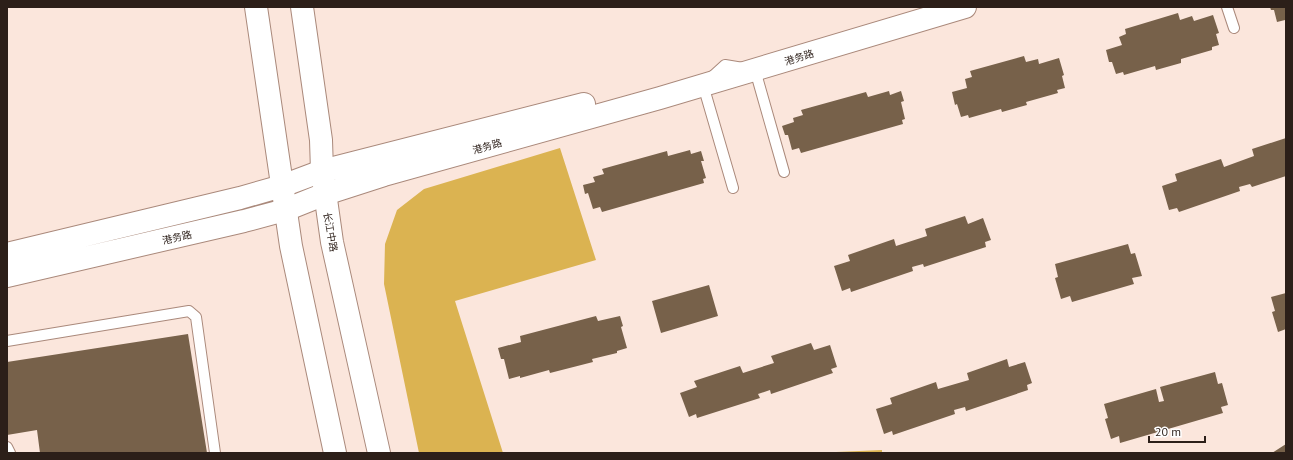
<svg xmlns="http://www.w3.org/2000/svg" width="1293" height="460" font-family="'PT Sans','Noto Sans SC',sans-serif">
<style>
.green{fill:#dbb351}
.building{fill:#77614a}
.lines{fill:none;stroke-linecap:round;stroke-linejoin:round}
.lane-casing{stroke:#aa897b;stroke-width:12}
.secondary-casing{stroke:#aa897b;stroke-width:24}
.primary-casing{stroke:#aa897b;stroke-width:24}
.lane{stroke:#fff;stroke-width:10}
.secondary{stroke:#fff;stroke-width:22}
.primary{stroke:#fff;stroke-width:22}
.labels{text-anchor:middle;stroke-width:4;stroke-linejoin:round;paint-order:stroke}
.street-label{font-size:10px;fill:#2c1f19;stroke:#fff}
</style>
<rect width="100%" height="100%" fill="#fbe6dc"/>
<path class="green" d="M 560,148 L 596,260 L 455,301 L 503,453 L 419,453 L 384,284 L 385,244 L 397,210 L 424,189 Z
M 882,450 L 882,453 L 813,453 Z"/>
<path class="building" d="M 1270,7 L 1286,7 L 1286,24 L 1285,20 L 1277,22 L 1274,10 L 1271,10 Z
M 1178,13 L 1180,20 L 1192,16 L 1194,21 L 1213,15 L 1219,33 L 1216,34 L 1219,45 L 1212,47 L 1212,50 L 1181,59 L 1181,63 L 1156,70 L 1155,66 L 1124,75 L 1123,72 L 1116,74 L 1112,62 L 1109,62 L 1106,50 L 1122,45 L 1119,37 L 1126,34 L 1125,29 Z
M 1024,56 L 1026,62 L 1038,59 L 1039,64 L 1059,58 L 1064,75 L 1062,76 L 1065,88 L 1057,90 L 1058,93 L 1026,102 L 1027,105 L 1002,112 L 1001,109 L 969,118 L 968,115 L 961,117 L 957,104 L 955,105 L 952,92 L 967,88 L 965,79 L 972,77 L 970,71 Z
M 889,91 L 890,95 L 901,91 L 904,101 L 901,102 L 905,119 L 902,120 L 903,124 L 801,153 L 799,148 L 792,150 L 788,135 L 785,135 L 782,126 L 794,122 L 793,118 L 803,115 L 801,110 L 866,92 L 868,97 Z
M 1286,138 L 1286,176 L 1252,187 L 1250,184 L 1239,187 L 1240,191 L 1179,212 L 1177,208 L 1169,210 L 1162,186 L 1177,181 L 1175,174 L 1221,159 L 1224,167 L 1254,156 L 1252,149 Z
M 690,150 L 691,154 L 701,151 L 704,161 L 701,161 L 706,178 L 703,179 L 704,183 L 602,212 L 600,207 L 593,209 L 588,193 L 585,194 L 583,185 L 595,182 L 593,177 L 604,174 L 602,169 L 667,151 L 668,156 Z
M 965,216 L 968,224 L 983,218 L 991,240 L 985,242 L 986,247 L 924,267 L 923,264 L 912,267 L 913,271 L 851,292 L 850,288 L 842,291 L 834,266 L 850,261 L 848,255 L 894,239 L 896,246 L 927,236 L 925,229 Z
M 1128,244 L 1131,254 L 1135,253 L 1142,276 L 1132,278 L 1134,284 L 1072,302 L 1070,296 L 1061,299 L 1055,278 L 1058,277 L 1055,264 Z
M 709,285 L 718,316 L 661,333 L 652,301 Z
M 1286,293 L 1286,329 L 1278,332 L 1272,312 L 1275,311 L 1271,297 Z
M 596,316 L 598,321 L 620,316 L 623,326 L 621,327 L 627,348 L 617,351 L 617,353 L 592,359 L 593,362 L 550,373 L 549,370 L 520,378 L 520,376 L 509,379 L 504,359 L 501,359 L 498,348 L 521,342 L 520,336 Z
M 188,334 L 207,453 L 40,453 L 37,430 L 7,435 L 7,362 Z
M 811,343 L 814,350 L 830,345 L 837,367 L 831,369 L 833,373 L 771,394 L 770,390 L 758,394 L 760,398 L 697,418 L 696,414 L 689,417 L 680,393 L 697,387 L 694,381 L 740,366 L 743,373 L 774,363 L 771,356 Z
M 1007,359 L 1009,367 L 1025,362 L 1032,383 L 1027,385 L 1028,390 L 966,411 L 965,407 L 954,410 L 955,414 L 893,435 L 892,431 L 884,434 L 876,409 L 892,404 L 890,398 L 936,382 L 938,389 L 969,380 L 967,373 Z
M 1215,372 L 1218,384 L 1222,383 L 1228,405 L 1221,407 L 1223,413 L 1120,443 L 1119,436 L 1111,439 L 1105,419 L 1108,418 L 1104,404 L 1156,389 L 1159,402 L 1164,401 L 1160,387 Z
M 1286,444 L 1286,453 L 1272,453 Z"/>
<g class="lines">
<g class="lane-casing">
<path id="lane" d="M 1227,7 L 1234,28
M 733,188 L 703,85 L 725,65 L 755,70 L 784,172
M 7,341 L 189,311 L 196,317 L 215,453
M 7,447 L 10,453"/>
</g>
<g class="secondary-casing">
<path id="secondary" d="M 7,254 L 240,198 L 282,186 L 322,171 L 584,104
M 7,276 L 244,221 L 285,210 L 325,194 L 384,175 L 660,98 L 965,7"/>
</g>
<g class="primary-casing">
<path id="primary" d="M 256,7 L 291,246 L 335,453
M 302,7 L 321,140 L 322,171 L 332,242 L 379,453"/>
</g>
<use href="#lane" class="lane"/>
<use href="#secondary" class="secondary"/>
<use href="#primary" class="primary"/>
</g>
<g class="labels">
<g class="street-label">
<text transform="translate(799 57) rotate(-17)" y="4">港务路</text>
<text transform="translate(487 146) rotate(-16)" y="4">港务路</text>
<text transform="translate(331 232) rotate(80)" y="4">长江中路</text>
<text transform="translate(177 237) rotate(-13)" y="4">港务路</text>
</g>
</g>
<rect width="1293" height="460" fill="none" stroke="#2c1f19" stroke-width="16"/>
<path d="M1149 436v6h56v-6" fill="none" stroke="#2c1f19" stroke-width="2"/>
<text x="1155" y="436" font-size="12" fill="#2c1f19" stroke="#ffffff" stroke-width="3" paint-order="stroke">20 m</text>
</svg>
